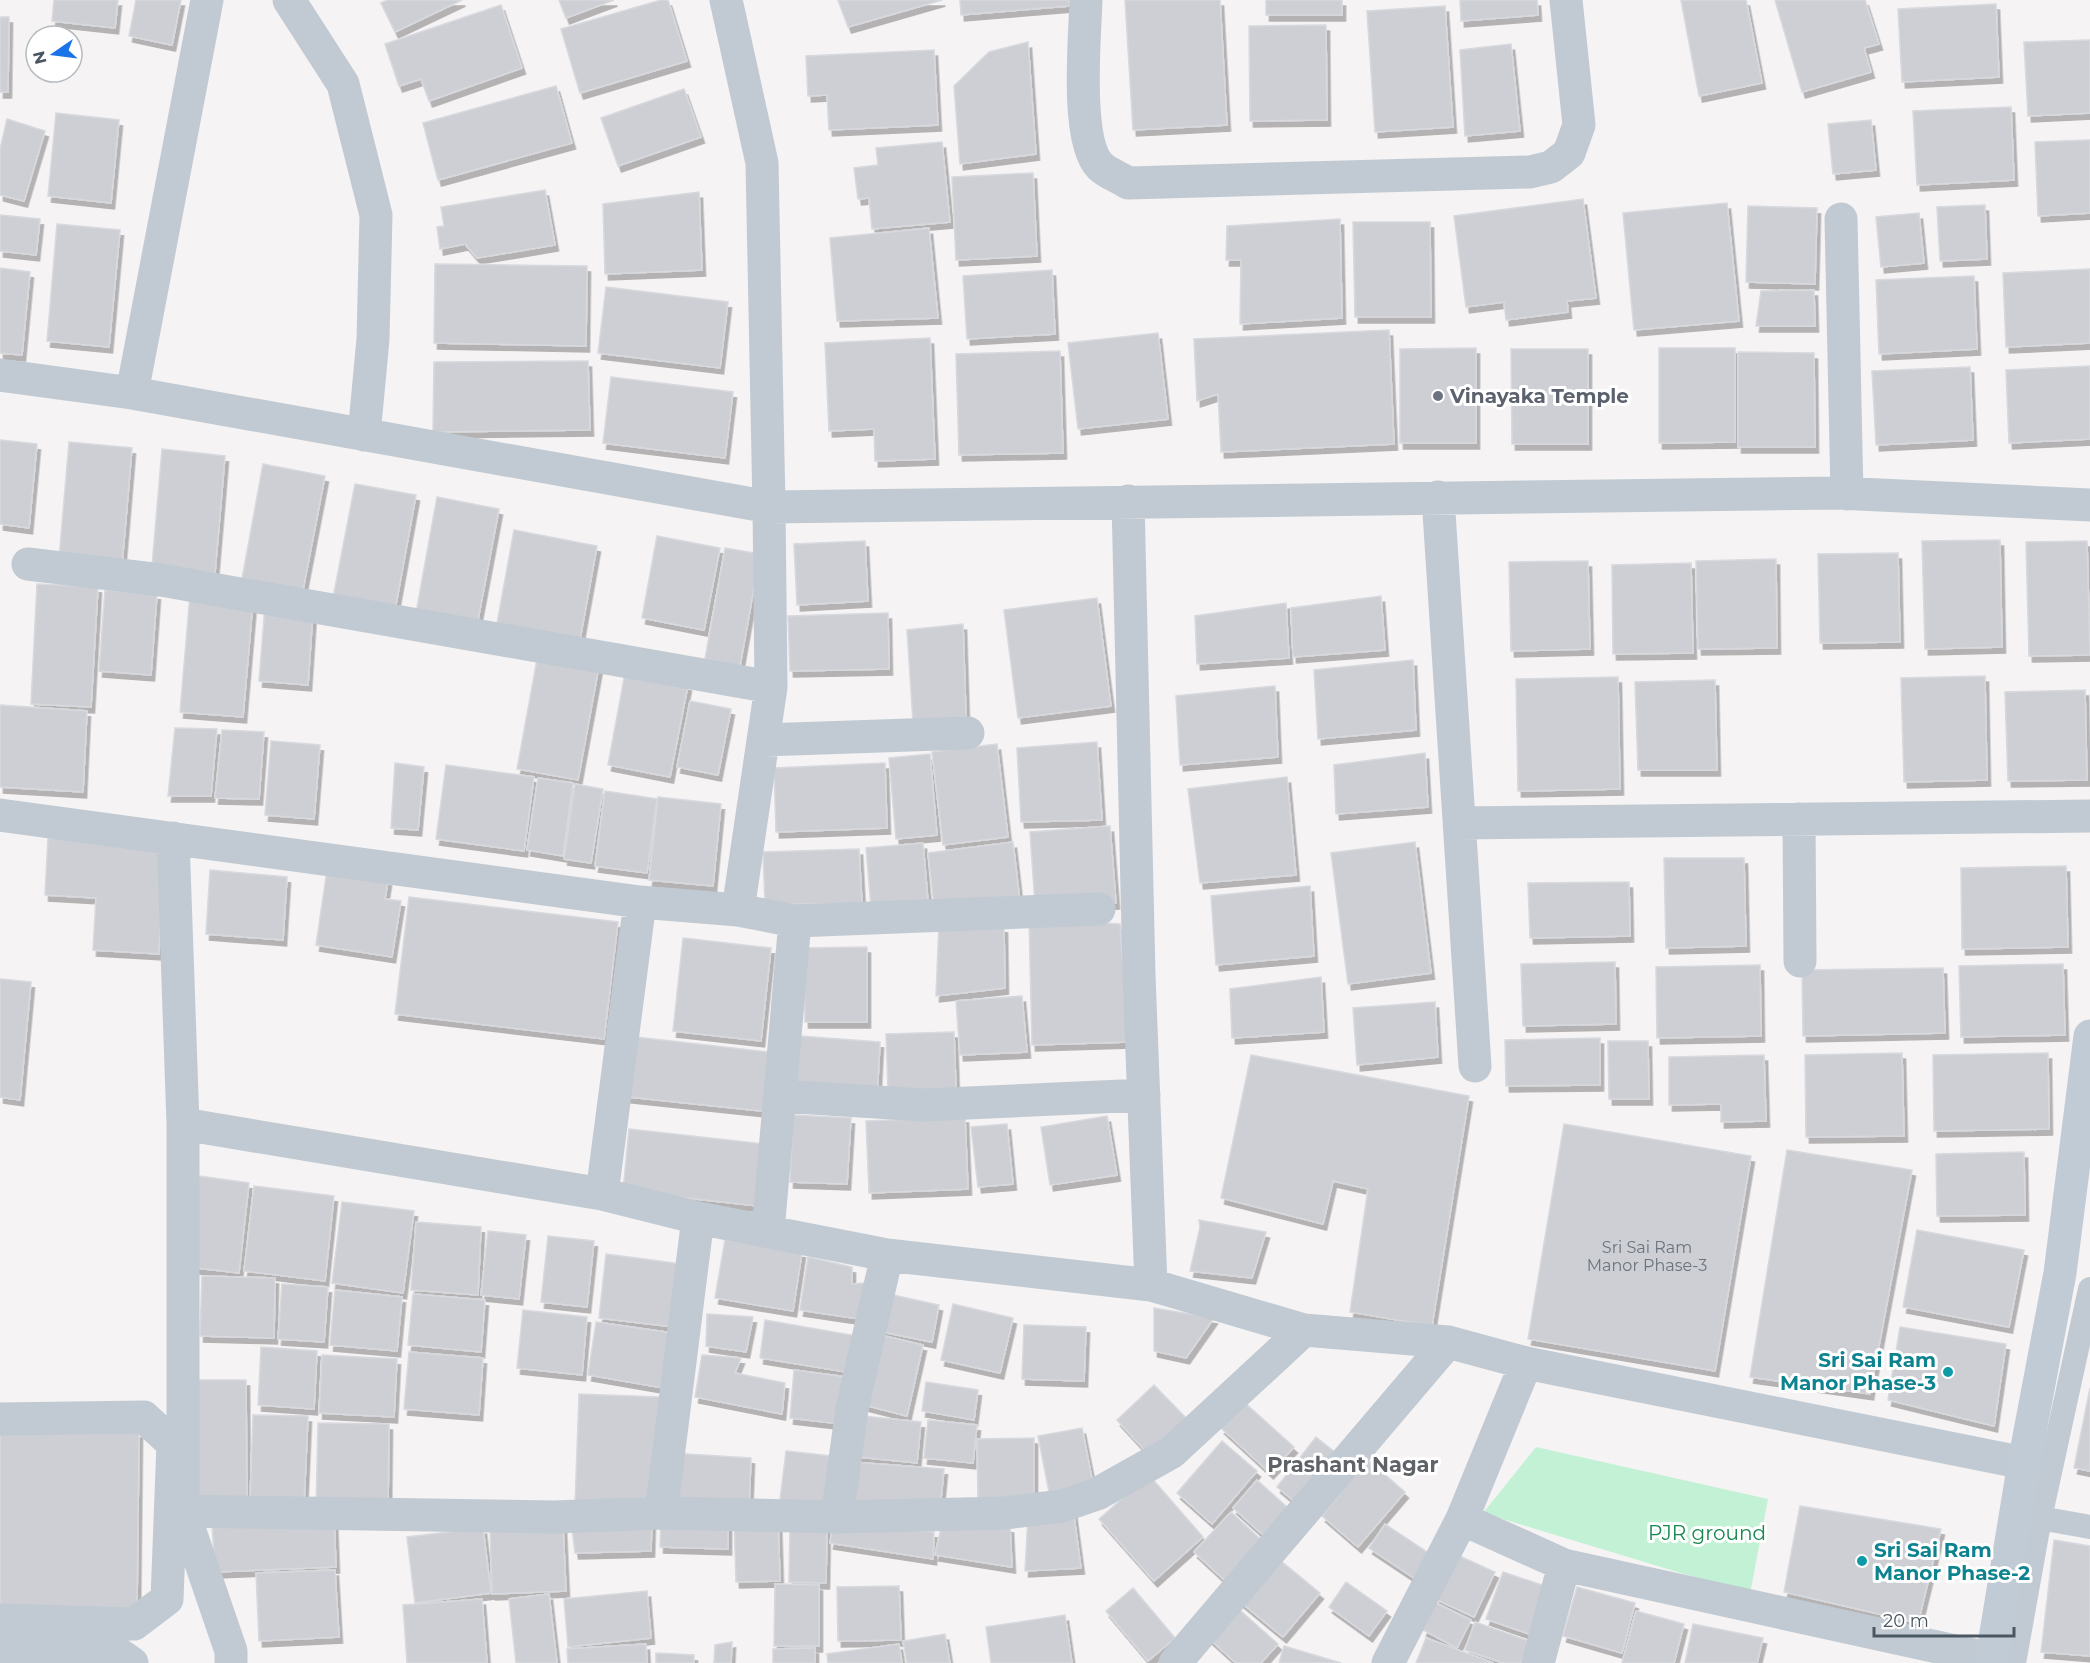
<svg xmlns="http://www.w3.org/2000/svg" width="2090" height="1663" font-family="Montserrat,sans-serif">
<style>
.green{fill:#c3f1d5}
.building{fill:#cdcfd5;stroke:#d7d9de;stroke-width:1.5;filter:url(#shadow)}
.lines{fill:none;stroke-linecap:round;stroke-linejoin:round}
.lane{stroke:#c1cad2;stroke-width:24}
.street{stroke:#c1cad2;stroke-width:33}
.secondary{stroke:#c1cbd6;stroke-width:33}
.worship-dot{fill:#6b7280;stroke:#fff;stroke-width:2}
.culture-dot{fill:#0f9aa8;stroke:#fff;stroke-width:2}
.labels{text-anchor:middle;stroke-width:6;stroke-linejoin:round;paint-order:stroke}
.number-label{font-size:16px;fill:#6b747e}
.worship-label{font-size:20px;font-weight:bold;fill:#5b616d;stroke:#fff;text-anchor:start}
.culture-label{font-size:20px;font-weight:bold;fill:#0d838f;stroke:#fff;text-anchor:end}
.park-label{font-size:20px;fill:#17864f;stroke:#fff}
.neighbourhood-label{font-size:21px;font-weight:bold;fill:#5f6368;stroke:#fff}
</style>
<defs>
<filter id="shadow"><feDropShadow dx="3.5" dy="6" stdDeviation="0" flood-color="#0004"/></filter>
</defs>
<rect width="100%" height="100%" fill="#f5f3f3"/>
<path class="green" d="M 1536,1447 L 1768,1499 L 1750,1594 L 1483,1513 Z"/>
<path class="building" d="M 54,0 L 118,0 L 115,28 L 52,21 Z
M 136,0 L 181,0 L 172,45 L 129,36 Z
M 388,0 L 462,0 L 395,32 L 381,3 Z
M 559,0 L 614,0 L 566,18 Z
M 661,0 L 668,0 L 687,61 L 580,93 L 561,29 Z
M 838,0 L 942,0 L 848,27 Z
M 960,0 L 1069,0 L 1069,6 L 961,15 Z
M 1125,0 L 1220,0 L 1227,125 L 1133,130 Z
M 1266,0 L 1342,0 L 1342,15 L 1266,15 Z
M 1460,0 L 1537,0 L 1538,15 L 1461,21 Z
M 1681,0 L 1746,0 L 1762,83 L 1699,96 Z
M 1775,0 L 1865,0 L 1879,44 L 1864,48 L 1871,72 L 1802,92 Z
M 1996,4 L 1999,77 L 1902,82 L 1898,9 Z
M 501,5 L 522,68 L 429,101 L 421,79 L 399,86 L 385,44 Z
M 1445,6 L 1453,127 L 1375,132 L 1367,11 Z
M 0,17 L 9,17 L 8,92 L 0,92 Z
M 1326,25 L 1327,120 L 1250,121 L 1249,26 Z
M 2090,40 L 2090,113 L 2028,116 L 2024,42 Z
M 1028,42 L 1036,154 L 960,164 L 954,86 L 989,52 Z
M 1511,44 L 1520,131 L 1465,136 L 1460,50 Z
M 934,50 L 938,125 L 829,130 L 827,95 L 808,96 L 806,56 Z
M 556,86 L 572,143 L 438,180 L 423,123 Z
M 684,89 L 701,137 L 618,166 L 601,118 Z
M 2011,107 L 2014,180 L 1917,185 L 1913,111 Z
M 56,113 L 119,120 L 111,203 L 48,196 Z
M 7,119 L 45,131 L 24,201 L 0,195 L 0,149 Z
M 1871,120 L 1876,170 L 1833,174 L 1828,124 Z
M 2090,140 L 2090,213 L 2038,216 L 2035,142 Z
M 942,142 L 950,222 L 872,229 L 869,198 L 858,199 L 854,168 L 878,165 L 876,148 Z
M 1033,173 L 1037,256 L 956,260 L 952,177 Z
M 545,190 L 555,245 L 477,258 L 465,244 L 440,249 L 437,227 L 444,226 L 441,207 Z
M 699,192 L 702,270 L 605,274 L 603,204 Z
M 1583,199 L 1596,298 L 1567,301 L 1568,312 L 1506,320 L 1504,302 L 1466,307 L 1454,216 Z
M 1727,203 L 1739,321 L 1634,330 L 1623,213 Z
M 1985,205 L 1987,259 L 1940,261 L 1937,207 Z
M 1748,206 L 1817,208 L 1815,284 L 1746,282 Z
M 1919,213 L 1924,263 L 1881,267 L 1876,217 Z
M 0,215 L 40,219 L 36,255 L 0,251 Z
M 1340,219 L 1342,318 L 1240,324 L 1241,260 L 1226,260 L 1227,226 Z
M 1353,222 L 1430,222 L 1431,317 L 1355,317 Z
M 57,224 L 120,230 L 109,347 L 47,341 Z
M 929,228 L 938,318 L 837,321 L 830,238 Z
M 435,264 L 587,266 L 586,346 L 434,343 Z
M 0,268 L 30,272 L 22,355 L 0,353 Z
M 2090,269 L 2090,343 L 2006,347 L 2003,273 Z
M 1052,270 L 1055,334 L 967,339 L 963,276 Z
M 1974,276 L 1977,349 L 1879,354 L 1876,280 Z
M 606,287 L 728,302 L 720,368 L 598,353 Z
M 1814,290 L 1815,326 L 1756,326 L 1761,291 Z
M 1389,330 L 1394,444 L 1221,452 L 1218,394 L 1197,401 L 1194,339 Z
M 1158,333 L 1168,419 L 1078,429 L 1068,343 Z
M 930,338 L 935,459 L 875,461 L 874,429 L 829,431 L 825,343 Z
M 1476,348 L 1476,443 L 1400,443 L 1400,349 Z
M 1659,348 L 1735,348 L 1735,442 L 1659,443 Z
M 1511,349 L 1588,349 L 1588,444 L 1512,444 Z
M 1060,351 L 1063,453 L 959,455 L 956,354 Z
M 1738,352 L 1814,353 L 1815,447 L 1738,447 Z
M 588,361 L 590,430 L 433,432 L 434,362 Z
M 2090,366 L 2090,439 L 2009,443 L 2006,370 Z
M 1970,367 L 1973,440 L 1876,445 L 1872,371 Z
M 611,377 L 733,392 L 725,458 L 603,443 Z
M 0,440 L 37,444 L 29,528 L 0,524 Z
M 69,442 L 132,448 L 122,565 L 59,559 Z
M 162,449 L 225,456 L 215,573 L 152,566 Z
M 263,464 L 325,476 L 303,590 L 242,579 Z
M 355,484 L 416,495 L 395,610 L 333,598 Z
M 437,497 L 499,509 L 477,625 L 416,613 Z
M 514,530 L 597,546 L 579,645 L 496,629 Z
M 657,536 L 720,548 L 704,630 L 642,618 Z
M 2000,540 L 2002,647 L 1925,649 L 1922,541 Z
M 865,541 L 868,601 L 797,605 L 794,544 Z
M 2087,541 L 2090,655 L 2029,656 L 2026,542 Z
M 725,548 L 760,554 L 740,666 L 705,659 Z
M 1898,553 L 1900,642 L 1820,643 L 1818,554 Z
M 1776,559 L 1777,648 L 1698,649 L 1696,561 Z
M 1588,561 L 1590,649 L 1511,651 L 1509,562 Z
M 1691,563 L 1693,653 L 1613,654 L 1612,565 Z
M 37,584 L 98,587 L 91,707 L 31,704 Z
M 105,590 L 157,594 L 151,675 L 99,671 Z
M 190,595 L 253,601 L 243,717 L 180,712 Z
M 1381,596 L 1385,650 L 1293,657 L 1291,608 Z
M 1097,598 L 1111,706 L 1018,718 L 1004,610 Z
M 1286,603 L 1289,658 L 1197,664 L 1195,616 Z
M 265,606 L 313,611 L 308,685 L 259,681 Z
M 888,613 L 889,669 L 790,671 L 788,616 Z
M 963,624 L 966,717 L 913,722 L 907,630 Z
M 538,654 L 599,666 L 578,780 L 517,769 Z
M 1413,660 L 1416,730 L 1318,739 L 1314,670 Z
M 625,673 L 688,685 L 670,777 L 608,765 Z
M 1985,676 L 1987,780 L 1904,782 L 1901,678 Z
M 1618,677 L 1620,789 L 1518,791 L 1516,679 Z
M 1715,680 L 1717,770 L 1638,770 L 1635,682 Z
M 1275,686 L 1278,757 L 1180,765 L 1176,696 Z
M 2085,690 L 2087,780 L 2008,781 L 2005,692 Z
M 690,701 L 731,709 L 718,775 L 677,767 Z
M 0,705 L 87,711 L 83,792 L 0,787 Z
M 175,728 L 217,729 L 211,796 L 168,796 Z
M 222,730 L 264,732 L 259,799 L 215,798 Z
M 271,741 L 320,745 L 314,819 L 265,815 Z
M 1097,742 L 1102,820 L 1021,822 L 1017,748 Z
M 997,744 L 1008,837 L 943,845 L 932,752 Z
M 1425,753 L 1428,807 L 1336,814 L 1334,765 Z
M 930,754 L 937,835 L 896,839 L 889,758 Z
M 395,763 L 424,767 L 418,830 L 391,828 Z
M 885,763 L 887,828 L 776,832 L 774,768 Z
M 446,765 L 534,777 L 524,851 L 436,839 Z
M 1287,777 L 1296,875 L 1200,883 L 1188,789 Z
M 538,778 L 573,783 L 563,856 L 527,850 Z
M 575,784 L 603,789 L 591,863 L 564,859 Z
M 605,791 L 657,799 L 647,873 L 595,866 Z
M 658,797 L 721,804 L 713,886 L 649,880 Z
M 1110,826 L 1116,903 L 1035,905 L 1030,832 Z
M 48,838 L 164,845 L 159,954 L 93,950 L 96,898 L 45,895 Z
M 1013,842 L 1020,902 L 935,913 L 928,853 Z
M 1415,842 L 1431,973 L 1348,984 L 1331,853 Z
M 923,843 L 929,913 L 872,918 L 866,848 Z
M 859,849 L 862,904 L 765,904 L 763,852 Z
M 1664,858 L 1744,858 L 1746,946 L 1666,948 Z
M 2066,866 L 2068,947 L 1962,949 L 1961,868 Z
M 210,870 L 287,877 L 283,940 L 206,934 Z
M 327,870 L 388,880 L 385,899 L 401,901 L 392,957 L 316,945 Z
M 1629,882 L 1630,936 L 1530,938 L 1528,883 Z
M 1310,886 L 1314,956 L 1216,965 L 1211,896 Z
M 409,897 L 618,922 L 604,1039 L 395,1014 Z
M 1029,919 L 1120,924 L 1128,1042 L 1032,1045 Z
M 939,922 L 1004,927 L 1005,988 L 936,996 Z
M 683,938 L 771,948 L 761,1041 L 673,1031 Z
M 867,947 L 867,1022 L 805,1022 L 804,948 Z
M 1615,962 L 1616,1024 L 1523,1026 L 1521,964 Z
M 2063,964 L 2065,1035 L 1961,1037 L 1959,966 Z
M 1760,965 L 1761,1036 L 1657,1038 L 1656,967 Z
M 1943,968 L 1945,1033 L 1803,1036 L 1802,970 Z
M 1321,977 L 1324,1032 L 1232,1038 L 1230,989 Z
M 0,979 L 31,982 L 20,1100 L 0,1097 Z
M 1022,996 L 1027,1052 L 960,1055 L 956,1001 Z
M 1435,1002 L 1438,1057 L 1357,1065 L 1353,1008 Z
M 954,1032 L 956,1090 L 888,1091 L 886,1034 Z
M 627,1036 L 777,1053 L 771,1112 L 620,1096 Z
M 799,1036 L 880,1042 L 877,1099 L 795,1093 Z
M 1600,1038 L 1600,1085 L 1506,1086 L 1505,1040 Z
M 1608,1041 L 1648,1041 L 1649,1099 L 1609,1099 Z
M 1902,1053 L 1904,1136 L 1806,1137 L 1805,1055 Z
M 2048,1053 L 2049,1129 L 1934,1131 L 1933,1055 Z
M 1251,1055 L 1469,1096 L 1432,1326 L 1350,1312 L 1368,1189 L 1333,1181 L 1323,1224 L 1221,1198 Z
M 1764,1055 L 1766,1121 L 1721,1122 L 1721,1104 L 1669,1105 L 1669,1057 Z
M 793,1115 L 851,1118 L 847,1184 L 790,1182 Z
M 1107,1116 L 1117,1175 L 1050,1185 L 1041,1127 Z
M 965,1117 L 968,1189 L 869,1193 L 866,1121 Z
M 1007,1124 L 1013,1184 L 978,1187 L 971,1127 Z
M 1564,1124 L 1751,1156 L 1715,1371 L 1528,1339 Z
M 629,1129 L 764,1144 L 758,1206 L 623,1191 Z
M 1787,1150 L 1912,1170 L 1870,1394 L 1750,1377 Z
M 2024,1152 L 2025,1215 L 1937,1216 L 1936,1154 Z
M 199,1176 L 249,1183 L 239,1273 L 188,1267 Z
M 254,1186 L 334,1196 L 325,1281 L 244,1271 Z
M 342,1202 L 414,1211 L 403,1293 L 332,1283 Z
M 1199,1220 L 1266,1232 L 1252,1278 L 1190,1271 L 1200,1227 Z
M 416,1222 L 481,1227 L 478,1295 L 411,1290 Z
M 1917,1230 L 2024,1250 L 2009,1327 L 1903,1307 Z
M 488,1231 L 526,1235 L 519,1299 L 481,1295 Z
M 548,1236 L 594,1241 L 587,1307 L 541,1302 Z
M 725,1240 L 802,1252 L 793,1311 L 715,1298 Z
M 606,1254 L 681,1264 L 674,1327 L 599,1318 Z
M 808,1257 L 852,1267 L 852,1284 L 876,1282 L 866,1320 L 800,1310 Z
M 202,1276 L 275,1278 L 274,1338 L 200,1336 Z
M 282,1284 L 328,1287 L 324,1342 L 278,1339 Z
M 335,1290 L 402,1297 L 397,1351 L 330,1345 Z
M 884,1293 L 939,1305 L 932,1342 L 877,1331 Z
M 413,1294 L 485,1300 L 481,1352 L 408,1345 Z
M 953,1304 L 1013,1318 L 1000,1373 L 941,1360 Z
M 1154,1308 L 1214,1318 L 1186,1358 L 1154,1351 Z
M 523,1310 L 587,1317 L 582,1375 L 517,1368 Z
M 707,1314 L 753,1317 L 746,1352 L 706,1346 Z
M 765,1320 L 857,1336 L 852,1373 L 760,1358 Z
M 596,1322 L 672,1333 L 663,1388 L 588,1375 Z
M 1024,1325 L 1086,1327 L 1084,1381 L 1022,1379 Z
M 1900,1327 L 2006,1344 L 1994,1426 L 1888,1400 Z
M 876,1334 L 923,1345 L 907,1416 L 860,1404 Z
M 261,1347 L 317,1351 L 314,1409 L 258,1405 Z
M 409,1352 L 483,1358 L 479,1415 L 404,1409 Z
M 322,1355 L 397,1359 L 394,1417 L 319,1413 Z
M 702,1355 L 741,1358 L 735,1373 L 785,1383 L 782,1414 L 695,1397 Z
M 794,1370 L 846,1377 L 841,1424 L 790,1418 Z
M 186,1380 L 246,1380 L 247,1502 L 188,1503 Z
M 926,1382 L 978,1390 L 974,1420 L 922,1411 Z
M 1154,1385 L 1189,1421 L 1151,1457 L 1117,1420 Z
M 2090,1388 L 2090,1471 L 2074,1468 Z
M 579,1394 L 660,1397 L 656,1508 L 575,1505 Z
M 1244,1402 L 1294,1447 L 1270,1473 L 1221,1428 Z
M 253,1415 L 308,1416 L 304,1504 L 250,1502 Z
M 853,1415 L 921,1422 L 917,1463 L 849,1456 Z
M 928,1420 L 977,1425 L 973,1463 L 924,1458 Z
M 318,1423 L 389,1424 L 388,1511 L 316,1509 Z
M 1082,1428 L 1093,1484 L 1049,1492 L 1038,1436 Z
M 139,1432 L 137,1610 L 0,1607 L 0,1433 Z
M 1316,1437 L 1341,1457 L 1301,1507 L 1277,1487 Z
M 1034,1438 L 1034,1499 L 978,1499 L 977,1439 Z
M 1222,1441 L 1257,1471 L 1212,1524 L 1177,1493 Z
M 786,1451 L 840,1457 L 833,1514 L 779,1508 Z
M 670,1453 L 751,1458 L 749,1507 L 668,1503 Z
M 1368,1460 L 1405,1492 L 1358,1547 L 1322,1516 Z
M 853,1462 L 944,1469 L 940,1509 L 849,1503 Z
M 1149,1475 L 1203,1537 L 1154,1581 L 1099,1519 Z
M 1257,1480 L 1295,1514 L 1271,1542 L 1233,1508 Z
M 1800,1506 L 1941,1529 L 1918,1623 L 1784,1592 Z
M 1073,1509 L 1081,1568 L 1025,1571 L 1028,1516 Z
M 1231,1512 L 1270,1548 L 1233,1588 L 1194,1552 Z
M 334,1517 L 336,1567 L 215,1572 L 212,1523 Z
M 652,1517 L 651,1551 L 575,1553 L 571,1520 Z
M 778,1517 L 780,1581 L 736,1582 L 734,1518 Z
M 661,1520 L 728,1520 L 728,1549 L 660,1547 Z
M 790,1522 L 827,1523 L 826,1583 L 789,1582 Z
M 833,1523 L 934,1532 L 933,1559 L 830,1543 Z
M 942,1523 L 1010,1527 L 1012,1567 L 935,1555 Z
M 1385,1524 L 1436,1558 L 1420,1582 L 1369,1548 Z
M 563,1525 L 566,1591 L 492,1594 L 490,1528 Z
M 483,1528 L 491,1593 L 415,1603 L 407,1537 Z
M 2054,1540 L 2090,1546 L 2090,1656 L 2041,1652 Z
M 1455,1554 L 1495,1572 L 1474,1617 L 1435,1599 Z
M 1275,1556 L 1320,1593 L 1283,1637 L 1238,1600 Z
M 335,1570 L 339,1637 L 259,1641 L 256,1573 Z
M 1503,1572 L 1551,1588 L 1535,1636 L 1486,1619 Z
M 1346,1582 L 1387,1611 L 1369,1636 L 1329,1607 Z
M 775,1584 L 819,1585 L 819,1646 L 774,1646 Z
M 899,1586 L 901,1640 L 838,1641 L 837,1587 Z
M 1577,1587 L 1635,1603 L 1622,1653 L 1563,1636 Z
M 1133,1588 L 1175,1638 L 1148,1661 L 1106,1611 Z
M 647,1591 L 651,1638 L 568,1647 L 564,1599 Z
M 549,1594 L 557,1663 L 516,1663 L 509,1599 Z
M 482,1599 L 487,1663 L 407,1663 L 403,1605 Z
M 1232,1603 L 1278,1644 L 1261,1663 L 1236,1663 L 1204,1634 Z
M 1436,1603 L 1471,1620 L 1457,1648 L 1423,1630 Z
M 1636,1611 L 1684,1624 L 1674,1663 L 1622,1663 Z
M 1065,1615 L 1072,1663 L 991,1663 L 986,1627 Z
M 1475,1622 L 1529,1641 L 1521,1663 L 1503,1663 L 1465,1650 Z
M 1693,1624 L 1763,1638 L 1757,1663 L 1685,1663 Z
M 945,1634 L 950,1663 L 907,1663 L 903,1641 Z
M 1426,1638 L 1493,1663 L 1416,1663 Z
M 732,1642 L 731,1663 L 714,1663 L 715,1645 Z
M 646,1644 L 647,1663 L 568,1663 L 567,1649 Z
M 899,1644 L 902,1663 L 828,1663 L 827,1654 Z
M 1284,1646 L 1341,1663 L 1279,1663 Z
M 815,1648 L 815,1663 L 773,1663 L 773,1649 Z
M 656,1653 L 694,1655 L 694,1663 L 656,1663 Z"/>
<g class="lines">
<path class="lane" d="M 2090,1289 L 2040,1518 L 2090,1527
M 2014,1663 L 2040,1518"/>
<path class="street" d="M 207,0 L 132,393 L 769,507 L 1837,493 L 2090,505
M 289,0 L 343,84 L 376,215 L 373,339 L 364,435
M 726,0 L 762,163 L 769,507 L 771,687 L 738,910
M 1086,0 C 1085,35 1075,141 1100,166 C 1107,173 1119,177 1128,183 L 1530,172 L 1551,167 L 1569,153 L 1579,125 L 1566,0
M 1841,219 L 1847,494
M 0,375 L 132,393
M 1438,497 L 1475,1066
M 1128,501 L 1139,975 L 1151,1285
M 28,564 L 161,580 L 771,687
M 763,740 L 968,733
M 0,815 L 640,902 L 738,910 L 795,921 L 768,1231
M 1799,819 L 1800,961
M 1461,823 L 2090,816
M 173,838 L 183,1124 L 183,1511 L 231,1651 L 231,1663
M 795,921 L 1099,909
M 780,1096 L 924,1105 L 1144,1095
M 183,1124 L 602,1194 L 698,1218 L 887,1255 L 1151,1285 L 1304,1330 L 1448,1342 L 1526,1363 L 2024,1463
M 602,1194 L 640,902
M 0,1419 L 144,1417 L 173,1444 L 167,1599 L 134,1624 L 0,1620
M 183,1511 L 554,1517 L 661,1513 L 837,1517 L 1005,1513 L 1062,1506 L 1097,1494 L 1172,1452 L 1304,1330
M 661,1513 L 698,1218
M 837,1517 L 852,1409 L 887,1255
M 1462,1519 L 1564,1565 L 1992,1659
M 0,1651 L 116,1652 L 132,1663
M 1175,1663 L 1448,1342
M 1388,1663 L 1462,1519 L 1526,1363
M 1538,1663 L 1564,1565"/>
<path class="secondary" d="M 1991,1663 L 2024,1463 L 2060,1273 L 2090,1036"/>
</g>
<circle class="worship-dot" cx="1438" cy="396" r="6"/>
<g class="culture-dot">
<circle cx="1948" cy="1372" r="6"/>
<circle cx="1862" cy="1561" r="6"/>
</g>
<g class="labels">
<g class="number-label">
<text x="1647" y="1253">Sri Sai Ram<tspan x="1647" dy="18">Manor Phase-3</tspan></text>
</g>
<g class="worship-label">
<text x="1450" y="403">Vinayaka Temple</text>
</g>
<g class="culture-label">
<text x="1936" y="1367">Sri Sai Ram<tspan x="1936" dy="23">Manor Phase-3</tspan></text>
<text x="1874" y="1557" text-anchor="start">Sri Sai Ram<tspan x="1874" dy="23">Manor Phase-2</tspan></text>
</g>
<g class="park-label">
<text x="1707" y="1540">PJR ground</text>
</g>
<g class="neighbourhood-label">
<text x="1353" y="1472">Prashant Nagar</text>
</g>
</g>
<g transform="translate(54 54) rotate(256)"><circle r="28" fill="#ffffff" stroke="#b7bbc0" stroke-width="1.5"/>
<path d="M0-4.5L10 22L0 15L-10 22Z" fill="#1a73e8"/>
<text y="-9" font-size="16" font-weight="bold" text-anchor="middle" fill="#4a5661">N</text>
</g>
<path d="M1874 1627v9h140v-9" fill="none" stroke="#4a5661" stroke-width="3"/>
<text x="1883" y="1627" font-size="18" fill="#4a5661" stroke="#ffffff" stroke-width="4.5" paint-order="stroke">20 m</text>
</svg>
